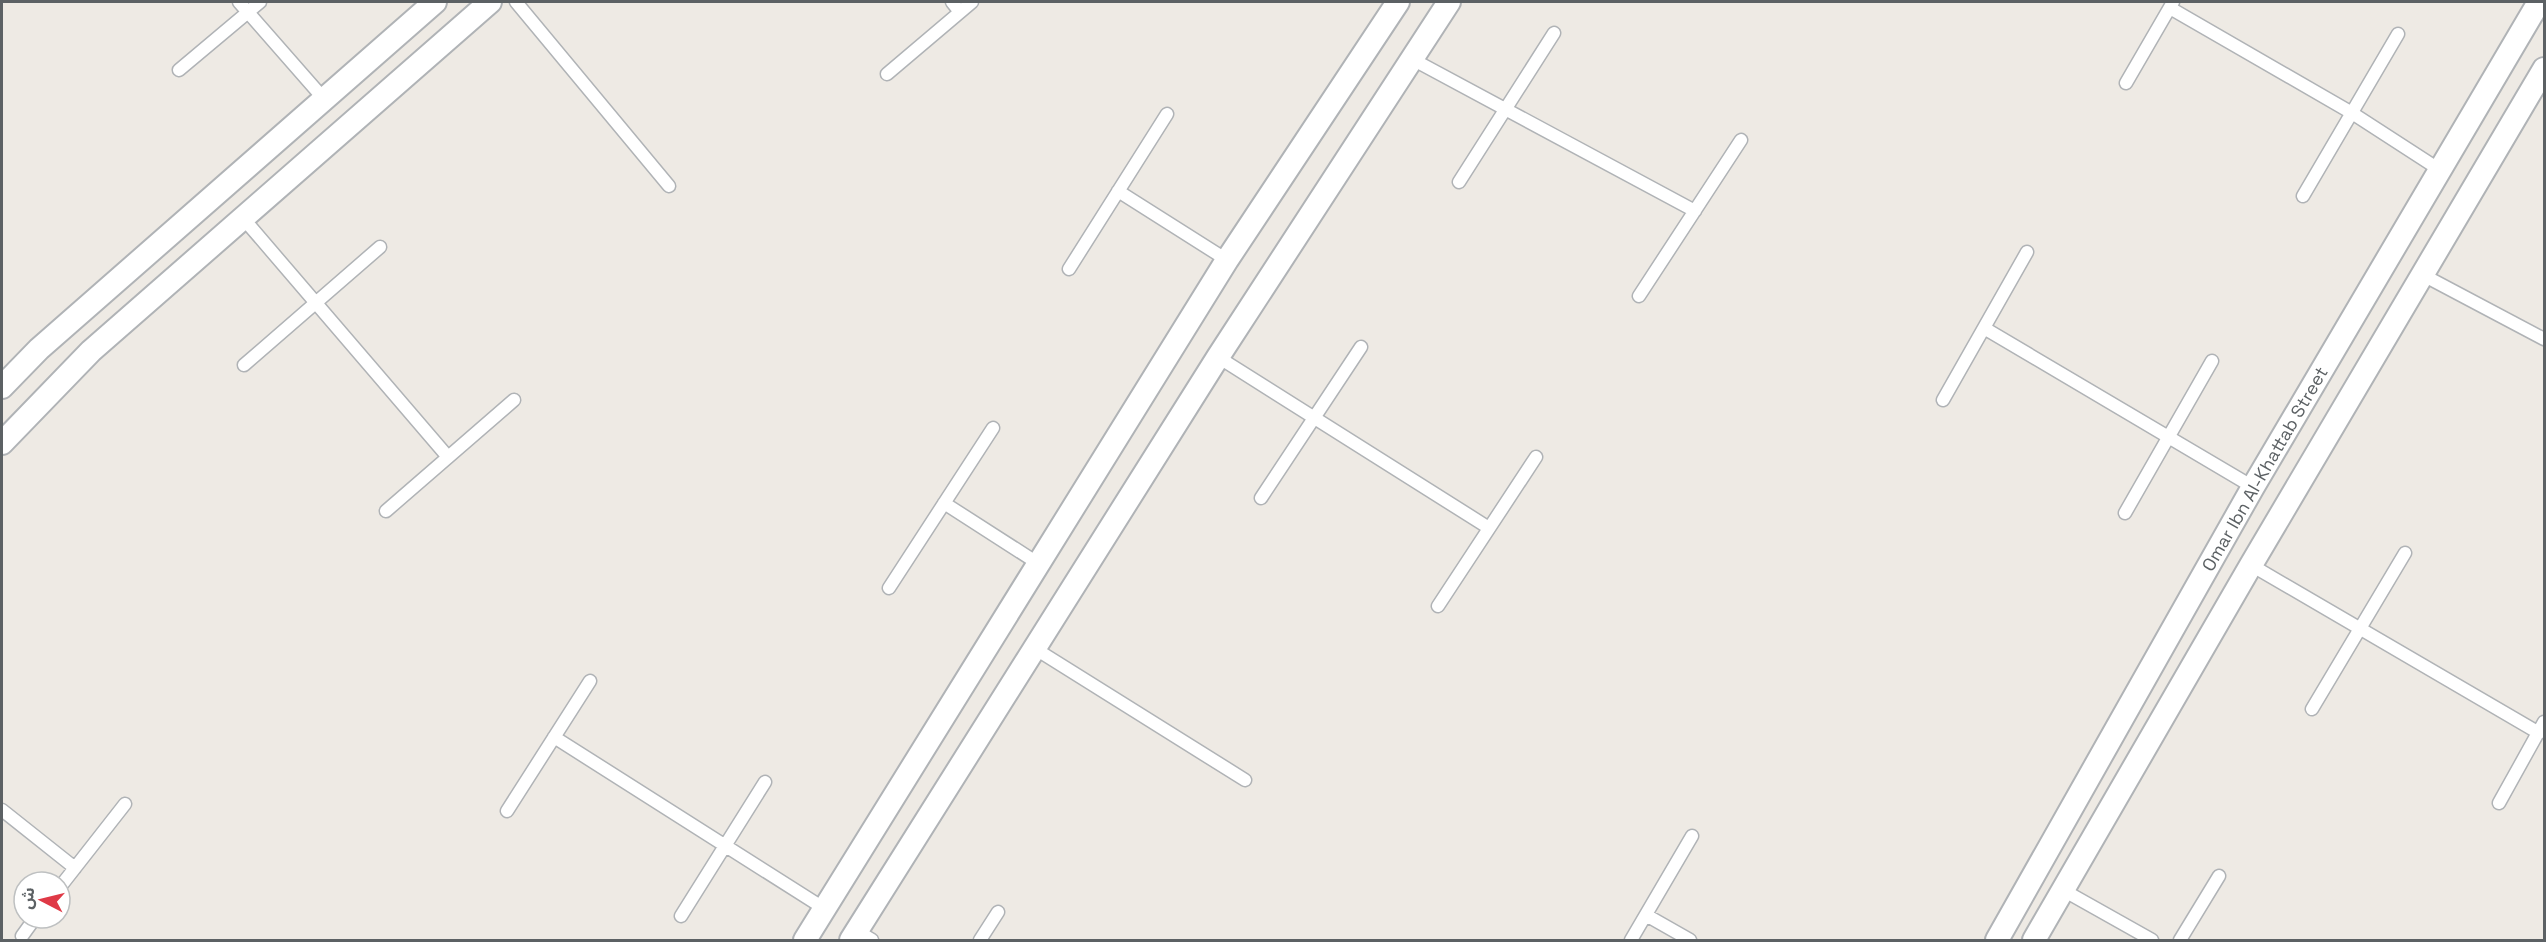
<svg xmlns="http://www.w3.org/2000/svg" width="2546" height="942" font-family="'Space Grotesk','Noto Sans Arabic',sans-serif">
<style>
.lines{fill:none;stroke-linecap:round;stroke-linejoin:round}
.service-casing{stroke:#b0b3b6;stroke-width:15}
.minor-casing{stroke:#b0b3b6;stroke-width:26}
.service{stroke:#fff;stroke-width:12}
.minor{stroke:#fff;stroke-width:22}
.labels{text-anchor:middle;stroke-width:4.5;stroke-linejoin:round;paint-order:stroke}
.street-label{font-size:18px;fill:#5c6164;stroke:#fff}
</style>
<rect width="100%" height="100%" fill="#eeeae4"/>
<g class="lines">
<g class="service-casing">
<path id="service" d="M 239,2 L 324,99
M 516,2 L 669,186
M 952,2 L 960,12
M 2170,8 L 2352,113 L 2440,170
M 1412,59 L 1695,211
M 179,70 L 260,2
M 887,74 L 972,2
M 2126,83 L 2173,2
M 1459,182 L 1554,33
M 1118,191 L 1227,260
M 2303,196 L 2398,34
M 243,218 L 448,457
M 1069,269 L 1167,114
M 2423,275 L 2544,339
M 1639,296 L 1741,140
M 1984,328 L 2253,487
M 1218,357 L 1489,528
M 244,365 L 380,247
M 1943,400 L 2027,252
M 1261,498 L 1361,347
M 944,503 L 1039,564
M 386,511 L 514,400
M 2125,513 L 2212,361
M 2251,565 L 2539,733
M 889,588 L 993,428
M 1438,606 L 1536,457
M 1034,648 L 1245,780
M 2312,709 L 2405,553
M 554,737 L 825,909
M 2499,803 L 2544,722
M 2,810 L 75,868
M 507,811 L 590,681
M 60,887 L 125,804
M 2063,890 L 2152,940
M 1646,915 L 1690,940
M 681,916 L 765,782
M 857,931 L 872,940
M 22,936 L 35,918
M 980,940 L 998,912
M 1631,940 L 1692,836
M 2180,940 L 2219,876"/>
</g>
<g class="minor-casing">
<path id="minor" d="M 2,387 L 39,349 L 435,2
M 2,443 L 91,351 L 490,2
M 805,940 L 1227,260 L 1398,2
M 851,940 L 1218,357 L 1449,2
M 1997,940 L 2253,487 L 2539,2
M 2034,940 L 2251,565 L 2544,69"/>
</g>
<use href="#service" class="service"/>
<use href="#minor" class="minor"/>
</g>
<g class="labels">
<g class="street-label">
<text transform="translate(2265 469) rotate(-60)" y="6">Omar Ibn Al-Khattab Street</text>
</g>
</g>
<rect width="2546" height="942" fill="none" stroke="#5c6164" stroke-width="6"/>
<g transform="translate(42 900) rotate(277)"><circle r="28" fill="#ffffff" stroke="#bec0c1" stroke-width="1.5"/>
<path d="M0-4.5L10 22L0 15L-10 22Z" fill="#df3946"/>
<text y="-9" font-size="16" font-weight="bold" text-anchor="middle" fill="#5c6164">ش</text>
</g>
</svg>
